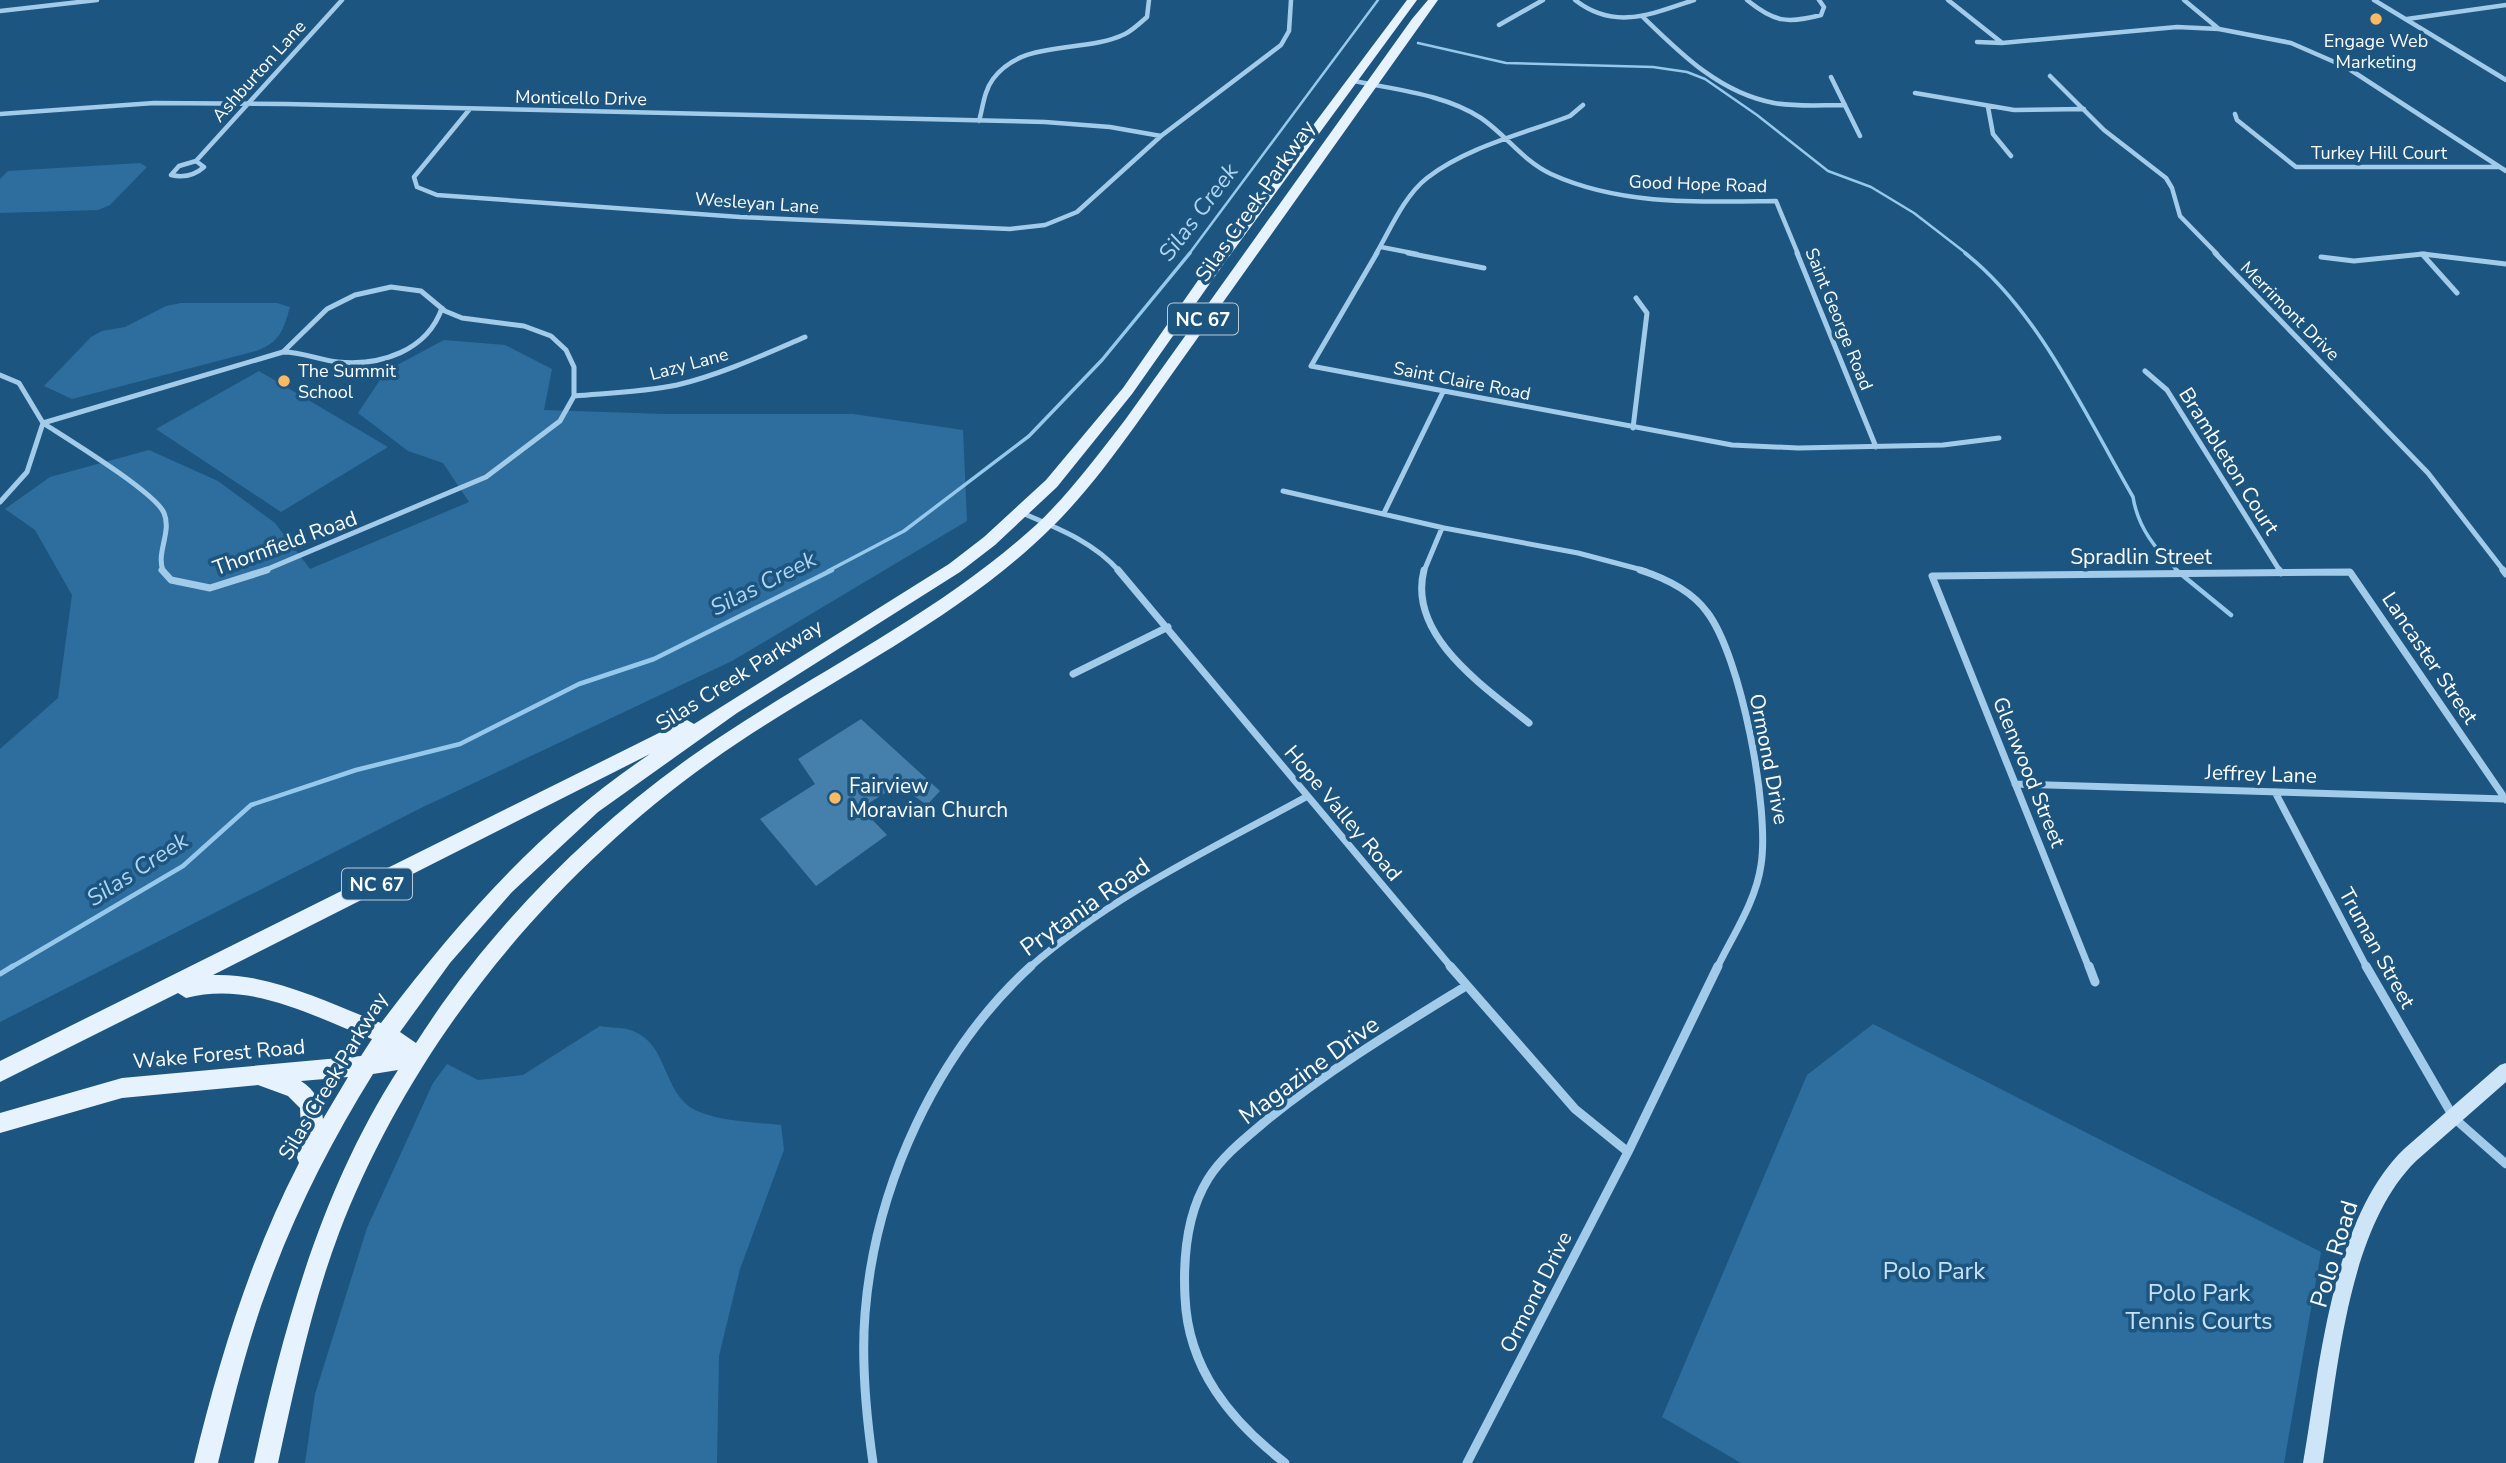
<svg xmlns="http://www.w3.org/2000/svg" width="2506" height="1463" font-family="'Nunito Sans',sans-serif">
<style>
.green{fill:#2d6e9e}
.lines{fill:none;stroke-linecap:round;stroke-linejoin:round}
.stream-far3{stroke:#96c8eb;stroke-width:2.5}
.stream-far2{stroke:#96c8eb;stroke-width:3.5}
.stream-far1{stroke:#96c8eb;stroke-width:4.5}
.stream{stroke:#96c8eb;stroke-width:5}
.building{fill:#457fab}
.street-far3{stroke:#a2cbe9;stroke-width:4.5}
.street-far2{stroke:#a2cbe9;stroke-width:5}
.street-far1{stroke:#a2cbe9;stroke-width:7}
.street{stroke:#a2cbe9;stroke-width:9}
.secondary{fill:#cde5f7;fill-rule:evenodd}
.primary{fill:#e6f2fe;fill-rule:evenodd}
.poi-dot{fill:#f9ba61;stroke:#1d5581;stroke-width:2.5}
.labels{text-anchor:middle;stroke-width:7;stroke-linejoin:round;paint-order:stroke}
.far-poi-label{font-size:18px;fill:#fff;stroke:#1d5581}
.far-street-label{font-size:18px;fill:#fff;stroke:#1d5581}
.shield{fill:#1d5581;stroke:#bbccd9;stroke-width:2}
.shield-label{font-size:19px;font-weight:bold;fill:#fff}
.street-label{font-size:21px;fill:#fff;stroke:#1d5581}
.poi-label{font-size:21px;fill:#fff;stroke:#1d5581;text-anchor:start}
.water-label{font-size:23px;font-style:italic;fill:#aed5f1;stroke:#1d5581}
.near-street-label{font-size:24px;fill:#fff;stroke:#1d5581}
.near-park-label{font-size:24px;fill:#c7e2f7;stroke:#1d5581}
</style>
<rect width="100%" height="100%" fill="#1d5581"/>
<path class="green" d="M 140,163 L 147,167 L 110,205 L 98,210 L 0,213 L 0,179 L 8,171 Z
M 181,303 L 277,303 L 290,307 C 283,331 280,342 256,351 L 72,399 L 44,386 L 91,337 L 102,331 L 125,327 L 166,306 Z
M 444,340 L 505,345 L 552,369 L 544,410 L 663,414 L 853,414 L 963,430 L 967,521 L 732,661 L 421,808 L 0,1022 L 0,749 L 58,698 L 72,595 L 35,530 L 5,509 L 50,477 L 149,450 L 218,481 L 275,523 L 310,569 L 469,502 L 443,463 L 408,451 L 358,413 L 386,371 Z
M 259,371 L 388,447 L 281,512 L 156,429 Z
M 1873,1024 L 2321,1252 L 2284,1463 L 1741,1463 L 1662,1417 L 1807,1075 Z
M 600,1026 C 610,1028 624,1027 633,1031 C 669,1045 662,1093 695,1110 C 720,1122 754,1122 781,1125 L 784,1150 L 740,1269 L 719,1356 L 717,1463 L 305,1463 L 315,1394 L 367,1228 L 433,1083 L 447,1064 L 478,1080 L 523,1075 Z"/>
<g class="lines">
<path class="stream-far3" d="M 1418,43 L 1506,63 L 1653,67 L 1687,72 L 1705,79 L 1757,115 L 1828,171 L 1871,187 L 1914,213 L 1967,254
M 1189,254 L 1378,0"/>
<path class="stream-far2" d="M 1965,253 C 2039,311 2086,416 2133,497 C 2138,528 2156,550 2178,571
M 828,571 L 904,531 L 1029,436 L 1102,360 L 1190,253"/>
<path class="stream-far1" d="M 2176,570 L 2231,615
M 10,968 L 183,866 L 251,805 L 356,770 L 460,744 L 579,684 L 654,659 L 832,570"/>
<path class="stream" d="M 0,974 L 13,966"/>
</g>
<path class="building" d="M 861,719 L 940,791 L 927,805 L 898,785 L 861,808 L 887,835 L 816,886 L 760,819 L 815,784 L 798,759 Z"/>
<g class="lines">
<path class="street-far3" d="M 1575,0 C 1615,31 1651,14 1694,0
M 1747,0 C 1774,22 1787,24 1821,15 L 1824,7 L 1819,0
M 1948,0 L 2001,42
M 2184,0 L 2219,29
M 2374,0 L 2506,80
M 0,11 L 97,0
M 1643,17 C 1681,54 1720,93 1774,103 C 1797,107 1821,105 1845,105
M 2407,19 L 2506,5
M 1499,25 L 1543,0
M 1977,42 L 2002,43 L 2177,27 L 2219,29 L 2291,43 L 2346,67 L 2506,171
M 2050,76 L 2104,130 L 2166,178 L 2172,188 L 2180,216 L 2217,254
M 1831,77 L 1860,136
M 1354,81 C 1396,90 1444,94 1481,118 C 1506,135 1523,161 1551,174 C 1621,206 1701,202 1776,201 L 1798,254
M 1915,93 L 2014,110 L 2084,109
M 1988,107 L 1993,134 L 2011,156
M 469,110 L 414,177 L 417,187 L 437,195 L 740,217 L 1010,229 L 1045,225 L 1077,212 L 1161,136 L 1281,45 L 1289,31 L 1291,0
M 0,114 L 154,103 L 286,104 L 1045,122 L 1110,127 L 1161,136
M 2235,114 L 2237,120 L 2296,167 L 2500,167
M 979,121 C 983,107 984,91 993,79 C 1023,38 1084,54 1125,34 C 1133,30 1140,23 1147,17 L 1149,0
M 196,161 L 204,167 C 194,176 184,178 171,175 L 179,166 Z
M 196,161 L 342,0
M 1381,247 L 1417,254
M 1376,254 C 1390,230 1404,196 1427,178 C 1467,147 1523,134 1570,116 L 1583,105
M 2420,254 L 2426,254"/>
<path class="street-far2" d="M 1377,253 L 1311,366 L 1732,445 L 1798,448 L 1943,445 L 1999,438
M 1408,253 L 1484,268
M 1797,253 L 1876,447
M 2215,253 L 2428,473 L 2504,571
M 2423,255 L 2457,293
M 2321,257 L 2354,261 L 2423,254 L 2506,264
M 283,352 C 302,352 319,360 338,362 C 381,366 427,351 442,308
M 2145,371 L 2167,390 L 2280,571
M 0,375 L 19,383 L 43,423 L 27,472 L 0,502
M 574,396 C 608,393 643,392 677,385 C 722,374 763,355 805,337
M 1633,428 L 1647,313 L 1636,298
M 1283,491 L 1444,528 L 1578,553 L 1646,571
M 1022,513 C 1057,528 1094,542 1119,571
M 1384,513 L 1443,392
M 163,571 C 156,552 172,532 164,513 C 155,492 66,438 43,423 L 283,352 L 327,309 L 355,295 L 391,287 L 421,291 L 445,311 L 462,318 L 524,326 L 551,336 L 566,350 L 574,367 L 574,396 L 560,421 L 486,477 L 263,571
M 1424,571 L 1442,528"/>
<path class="street-far1" d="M 162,570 L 171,580 L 210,588 L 267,570
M 1118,570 L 1452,968
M 1424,570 C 1407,636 1485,687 1529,723
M 1640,570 C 1665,578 1691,590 1707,612 C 1741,656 1770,810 1761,865 C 1756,901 1733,935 1717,968
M 2279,570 L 2281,573
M 2503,570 L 2506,574
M 1073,674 L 1168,627
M 2015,784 L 2505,799
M 2275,792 L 2367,968
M 1029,968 C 1111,896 1211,849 1306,797
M 2089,968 L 1932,576 L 2350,572 L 2506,800"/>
<path class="street" d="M 1450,966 L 1575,1109 L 1628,1152
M 2089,966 L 2095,982
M 2366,966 L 2454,1118 L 2506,1164
M 873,1463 C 866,1414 861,1364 865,1314 C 875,1186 936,1053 1031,966
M 1285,1463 C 1230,1420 1188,1369 1185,1297 C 1183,1257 1187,1213 1208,1179 C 1223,1155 1247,1137 1268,1119 C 1330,1069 1398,1028 1466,986
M 1467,1463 L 1628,1152 L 1718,966"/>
<path class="secondary" d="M 2506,1063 L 2506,1082 L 2416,1161 C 2347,1229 2338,1370 2323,1463 L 2303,1463 C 2320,1367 2331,1220 2404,1149 L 2500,1065 Z"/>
<path class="primary" d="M 1407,0 L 1417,0 L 1225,262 L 1132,394 L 1057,487 L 995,545 L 960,572 L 737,713 L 598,812 L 512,892 L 450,963 L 400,1032 L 416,1043 C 486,933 583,834 689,758 C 802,678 933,619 1036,525 C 1069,494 1097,456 1125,420 L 1412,19 L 1428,0 L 1438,0 L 1135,426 C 1109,462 1082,498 1050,529 C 963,615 841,674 739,742 C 563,859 415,1035 339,1233 C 311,1307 295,1386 278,1463 L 254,1463 C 284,1325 321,1190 398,1070 L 373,1074 C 332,1140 296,1210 269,1284 C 247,1342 233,1402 218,1463 L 194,1463 C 219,1360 250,1258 299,1163 L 297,1158 L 301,1128 L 300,1108 L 288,1096 L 258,1085 L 122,1098 L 0,1133 L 0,1113 L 122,1078 L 361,1056 L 372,1039 C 312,1016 251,981 186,998 L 178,993 L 0,1082 L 0,1061 L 681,722 L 687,720 L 694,724 L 949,564 L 984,537 L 1046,480 L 1123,388 L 1215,256 ZM 650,754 C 541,827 460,919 381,1023 C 328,1003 271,973 213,975 ZM 348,1077 L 323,1119 C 321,1102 315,1090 301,1081 Z"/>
</g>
<g class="poi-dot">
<circle cx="2376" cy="19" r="7"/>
<circle cx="284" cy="381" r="7"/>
<circle cx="835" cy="798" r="7"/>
</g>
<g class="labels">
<g class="far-poi-label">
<text x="2376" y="47">Engage Web<tspan x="2376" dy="21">Marketing</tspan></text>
<text x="298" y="377" text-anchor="start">The Summit<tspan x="298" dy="21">School</tspan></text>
</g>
<g class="far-street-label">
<text transform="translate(259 71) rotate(-48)" y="6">Ashburton Lane</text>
<text transform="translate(581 98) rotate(1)" y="6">Monticello Drive</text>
<text x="2379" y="159">Turkey Hill Court</text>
<text transform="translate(1698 184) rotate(2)" y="6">Good Hope Road</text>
<text transform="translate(757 203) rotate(4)" y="6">Wesleyan Lane</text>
<text transform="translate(2290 311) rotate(45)" y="6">Merrimont Drive</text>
<text transform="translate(1839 319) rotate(68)" y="6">Saint George Road</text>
<text transform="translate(689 364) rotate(-15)" y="6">Lazy Lane</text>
<text transform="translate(1462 381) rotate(11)" y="6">Saint Claire Road</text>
</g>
<g class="shield">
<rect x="1168" y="303.5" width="70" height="31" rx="5"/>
<rect x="342" y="868.5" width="70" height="31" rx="5"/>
</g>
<g class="shield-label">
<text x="1203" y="326">NC 67</text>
<text x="377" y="891">NC 67</text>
</g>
<g class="street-label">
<text transform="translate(1255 201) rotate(-55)" y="7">Silas Creek Parkway</text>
<text transform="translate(2229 461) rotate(58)" y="7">Brambleton Court</text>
<text transform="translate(285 543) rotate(-20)" y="7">Thornfield Road</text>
<text x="2141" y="564">Spradlin Street</text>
<text transform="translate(2430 658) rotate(56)" y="7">Lancaster Street</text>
<text transform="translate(739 675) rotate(-32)" y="7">Silas Creek Parkway</text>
<text transform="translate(1769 759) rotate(79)" y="7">Ormond Drive</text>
<text transform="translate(2029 772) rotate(68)" y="7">Glenwood Street</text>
<text transform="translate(2261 774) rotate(2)" y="7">Jeffrey Lane</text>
<text transform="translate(1343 813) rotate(50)" y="7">Hope Valley Road</text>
<text transform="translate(2377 948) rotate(61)" y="7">Truman Street</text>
<text transform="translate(219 1054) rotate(-5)" y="7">Wake Forest Road</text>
<text transform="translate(333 1076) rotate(-59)" y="7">Silas Creek Parkway</text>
<text transform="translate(1536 1292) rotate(-63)" y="7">Ormond Drive</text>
</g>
<g class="poi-label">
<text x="849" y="793">Fairview<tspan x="849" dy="24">Moravian Church</tspan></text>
</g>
<g class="water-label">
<text transform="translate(1198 212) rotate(-53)" y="8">Silas Creek</text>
<text transform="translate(763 583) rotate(-27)" y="8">Silas Creek</text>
<text transform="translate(137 869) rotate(-33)" y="8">Silas Creek</text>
</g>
<g class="near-street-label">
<text transform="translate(1085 907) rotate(-35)" y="8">Prytania Road</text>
<text transform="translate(1309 1070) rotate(-36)" y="8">Magazine Drive</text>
<text transform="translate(2334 1254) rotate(-73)" y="8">Polo Road</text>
</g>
<g class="near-park-label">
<text x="1934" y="1279">Polo Park</text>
<text x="2199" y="1301">Polo Park<tspan x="2199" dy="28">Tennis Courts</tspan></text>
</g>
</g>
</svg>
